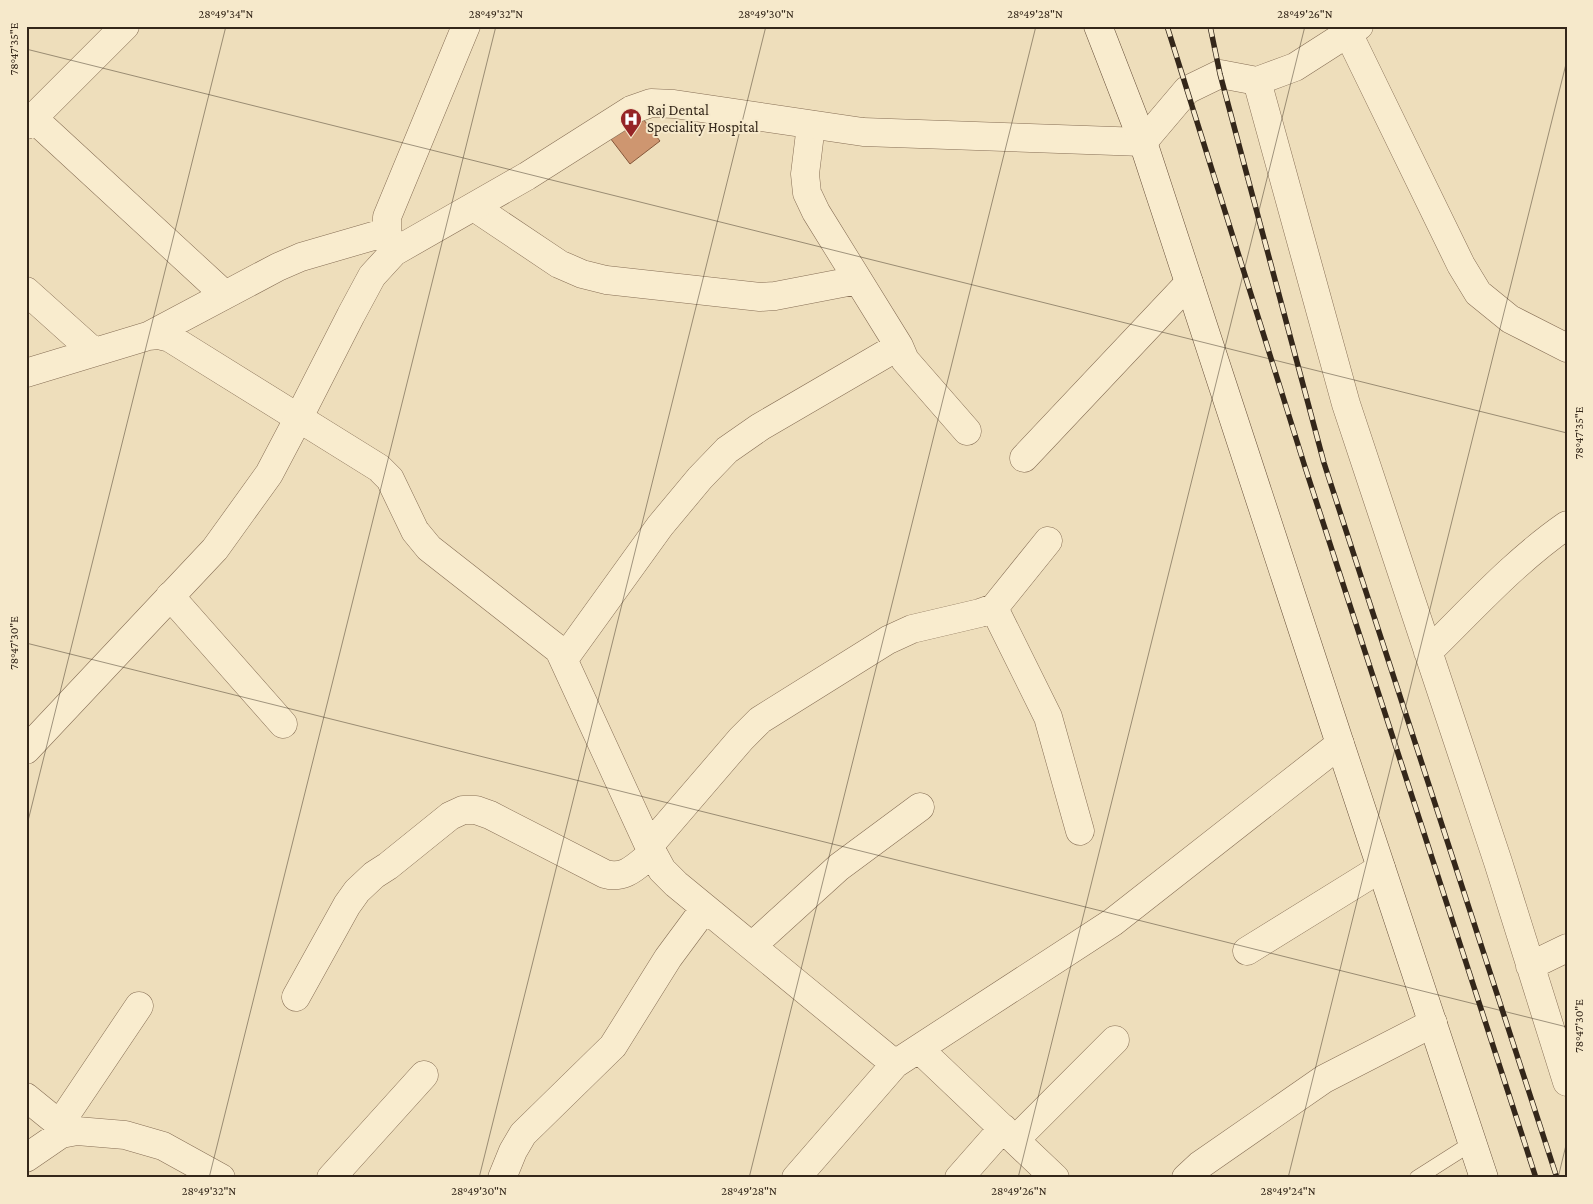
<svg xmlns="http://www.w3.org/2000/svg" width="1593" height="1204" font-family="'Crimson Pro',serif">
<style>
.building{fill:#ce9670;stroke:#85573a}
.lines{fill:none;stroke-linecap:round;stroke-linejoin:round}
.service-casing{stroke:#866e55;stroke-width:16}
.minor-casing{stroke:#866e55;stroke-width:29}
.tertiary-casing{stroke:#866e55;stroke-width:29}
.secondary-casing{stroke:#674f39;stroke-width:29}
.service{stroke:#f9ecce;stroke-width:15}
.minor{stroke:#f9ecce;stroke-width:28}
.tertiary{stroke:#f9ecce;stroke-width:28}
.secondary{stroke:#f9ecce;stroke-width:28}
.rail-casing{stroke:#34271a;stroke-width:5.5}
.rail{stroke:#f6e9cb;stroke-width:4;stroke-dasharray:11;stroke-linecap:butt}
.ticks{fill:none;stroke:#34271a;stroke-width:1;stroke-opacity:0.45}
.labels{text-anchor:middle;stroke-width:4;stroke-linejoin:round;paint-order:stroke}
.poi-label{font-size:15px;fill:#34271a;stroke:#f6e9cb;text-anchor:start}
.neatline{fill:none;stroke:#34271a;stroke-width:2}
.ticks-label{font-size:12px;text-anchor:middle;fill:#34271a}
</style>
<rect width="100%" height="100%" fill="#eedebb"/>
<path class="building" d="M 637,111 L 660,141 L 630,164 L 607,134 Z"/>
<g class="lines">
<g class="service-casing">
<path id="service" d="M 1417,1178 L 1472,1143"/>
</g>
<g class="minor-casing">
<path id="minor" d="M 1348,33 L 1461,265 L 1478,293 L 1510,319 L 1567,348
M 1257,81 L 1346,404 L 1498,862 L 1567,1082
M 33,118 L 225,295
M 26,125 L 125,26
M 811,125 L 805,174 L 807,193 L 816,212 L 899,346 L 905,360 L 967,431
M 474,207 L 559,264 L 582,274 L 606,280 L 760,297 L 775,296 L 858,280
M 393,248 L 387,232 L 387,217 L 466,26
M 26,291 L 94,352
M 148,336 L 278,267 L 301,257 L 387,232
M 26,373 L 148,336 L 158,335 L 170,338 L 379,468 L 390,479 L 415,531 L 429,548 L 559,650 L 649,846 L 662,870 L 676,884 L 895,1064
M 1024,458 L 1189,283
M 170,596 L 283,724
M 994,608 L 1048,717 L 1080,831
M 1428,652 C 1473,608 1515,561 1567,525
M 564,659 L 660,526 L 700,478 L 727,450 L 760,427 L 899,346
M 649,846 L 741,739 L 760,720 L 888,640 L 912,629 L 980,613 L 994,608 L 1048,541
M 752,946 L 839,867 L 920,807
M 1247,951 L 1381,868
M 1530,966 L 1567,948
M 296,997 L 347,905 L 357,891 L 374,875 L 388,866 L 450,816 L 463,810 L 476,810 L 490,815 L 605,874 C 626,880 637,865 653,853
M 919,1049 L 1055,1178
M 26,1097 L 69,1132
M 59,1125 L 139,1006
M 1015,1140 L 1115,1040
M 26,1158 L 61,1134 L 77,1131 L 125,1135 L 163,1146 L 221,1178
M 331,1178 L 424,1075
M 502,1178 L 513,1151 L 523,1134 L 613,1046 L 668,958 L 705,908
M 796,1178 L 895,1064 L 1113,922 L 1340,744
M 959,1178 L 1003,1128
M 1186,1178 L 1200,1165 L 1324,1079 L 1433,1023"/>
</g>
<g class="tertiary-casing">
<path id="tertiary" d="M 26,750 L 215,549 L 269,474 L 298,419 L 351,315 L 372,276 L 394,252 L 527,176 L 631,110 L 651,103 L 674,104 L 863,132 L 1143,142 L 1187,90 L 1220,74 L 1257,81 L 1295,67 L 1359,26"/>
</g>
<g class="secondary-casing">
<path id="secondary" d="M 1098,26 L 1143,142 L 1340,744 L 1484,1178"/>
</g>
<use href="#service" class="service"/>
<use href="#minor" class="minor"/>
<use href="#tertiary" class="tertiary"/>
<use href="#secondary" class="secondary"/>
<g class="rail-casing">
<path id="rail" d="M 1167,26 L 1305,467 L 1536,1178
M 1210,26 L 1220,74 L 1324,463 L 1557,1178"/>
</g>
<use href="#rail" class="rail"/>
</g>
<path class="ticks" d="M 26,49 L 1567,433M 26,643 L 1567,1027M 26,829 L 226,26M 209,1178 L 496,26M 479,1178 L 766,26M 749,1178 L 1036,26M 1018,1178 L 1305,26M 1288,1178 L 1567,60M 1558,1178 L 1567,1141"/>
<defs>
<g id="hospital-pin" transform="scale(1.125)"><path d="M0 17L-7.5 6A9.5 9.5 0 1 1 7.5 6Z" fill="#962426" stroke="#f6e9cb"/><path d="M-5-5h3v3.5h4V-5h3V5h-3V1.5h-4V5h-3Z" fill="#fff"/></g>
</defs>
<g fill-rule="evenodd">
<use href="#hospital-pin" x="631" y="119"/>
</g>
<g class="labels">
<g class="poi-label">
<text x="647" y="115">Raj Dental<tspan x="647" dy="17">Speciality Hospital</tspan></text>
</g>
</g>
<rect width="1593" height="1204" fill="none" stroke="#f6e9cb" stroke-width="55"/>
<rect x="28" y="28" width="1538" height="1148" class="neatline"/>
<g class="ticks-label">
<text x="226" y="18">28°49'34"N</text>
<text x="496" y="18">28°49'32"N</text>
<text x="766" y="18">28°49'30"N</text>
<text x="1035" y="18">28°49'28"N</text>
<text x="1305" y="18">28°49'26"N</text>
<text transform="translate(14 49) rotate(-90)" y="4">78°47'35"E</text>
<text transform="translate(1579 433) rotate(-90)" y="4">78°47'35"E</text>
<text transform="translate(14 643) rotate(-90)" y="4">78°47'30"E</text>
<text transform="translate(1579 1026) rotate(-90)" y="4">78°47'30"E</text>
<text x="209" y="1195">28°49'32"N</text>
<text x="479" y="1195">28°49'30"N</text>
<text x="749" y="1195">28°49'28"N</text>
<text x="1019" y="1195">28°49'26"N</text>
<text x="1288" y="1195">28°49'24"N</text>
</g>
</svg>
